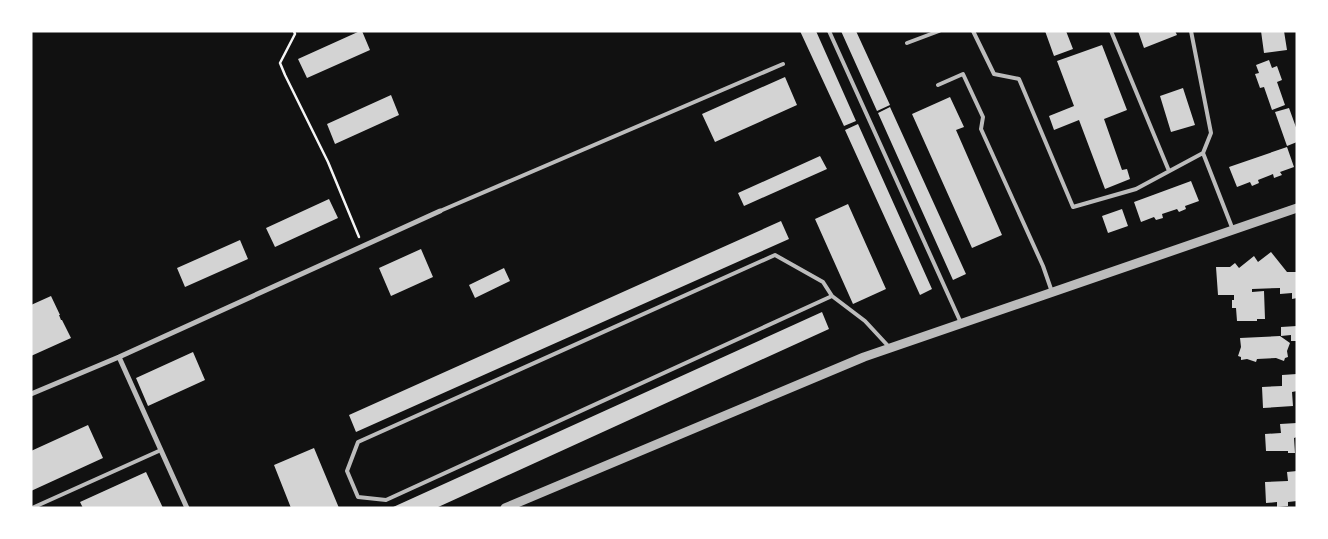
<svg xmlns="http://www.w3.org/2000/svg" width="1328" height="539" font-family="Cabin,sans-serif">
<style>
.building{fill:#d3d3d3}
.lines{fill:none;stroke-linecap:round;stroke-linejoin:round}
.path{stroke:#f5f5f5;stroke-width:2.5}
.service{stroke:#bcbcbc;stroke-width:4}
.minor{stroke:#bcbcbc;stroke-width:5}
.tertiary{stroke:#bcbcbc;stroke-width:9}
</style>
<rect width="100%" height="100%" fill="#111"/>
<path class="building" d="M 360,31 L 362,31 L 370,50 L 307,78 L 298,59 Z
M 800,31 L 816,31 L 856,121 L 844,126 Z
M 841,31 L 856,31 L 890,105 L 877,111 Z
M 1045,31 L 1066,31 L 1073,49 L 1054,56 Z
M 1138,31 L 1175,31 L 1177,35 L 1144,48 Z
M 1261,31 L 1284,31 L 1287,50 L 1264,53 Z
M 1102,45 L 1127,110 L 1104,119 L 1122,170 L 1127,169 L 1130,179 L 1105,189 L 1079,120 L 1054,130 L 1049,116 L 1074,106 L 1057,61 Z
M 1269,60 L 1272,68 L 1277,66 L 1282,80 L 1277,82 L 1285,105 L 1272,110 L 1264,87 L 1260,88 L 1255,74 L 1259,73 L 1256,65 Z
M 785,77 L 797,105 L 715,142 L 702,114 Z
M 1183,88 L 1195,125 L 1171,132 L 1160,96 Z
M 391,95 L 399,115 L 335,144 L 327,124 Z
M 950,97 L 964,127 L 956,130 L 1002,235 L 972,248 L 912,114 Z
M 890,107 L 966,274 L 953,280 L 878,113 Z
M 1289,108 L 1297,130 L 1297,142 L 1287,146 L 1275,112 Z
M 858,124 L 932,289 L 920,295 L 845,130 Z
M 1287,147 L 1294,167 L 1280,172 L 1282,175 L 1274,178 L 1273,174 L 1258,180 L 1259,183 L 1252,186 L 1250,182 L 1237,187 L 1229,167 Z
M 820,156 L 827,169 L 744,206 L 738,193 Z
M 1191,181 L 1199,201 L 1185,206 L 1186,209 L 1179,212 L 1177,209 L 1162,214 L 1163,218 L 1156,220 L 1154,217 L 1141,222 L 1134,202 Z
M 329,199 L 338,218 L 275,247 L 266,228 Z
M 848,204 L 886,289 L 853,304 L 815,219 Z
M 1122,209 L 1128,226 L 1108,233 L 1102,216 Z
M 781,221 L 789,239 L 356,432 L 349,415 Z
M 240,240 L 248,259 L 185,287 L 177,268 Z
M 421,249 L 433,277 L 391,296 L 379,268 Z
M 1271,252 L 1287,272 L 1297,272 L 1297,298 L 1292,299 L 1292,293 L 1280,294 L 1280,288 L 1252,289 L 1252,292 L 1264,291 L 1265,319 L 1257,319 L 1257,321 L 1237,321 L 1236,308 L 1232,308 L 1232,300 L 1234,300 L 1234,295 L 1218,295 L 1216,267 L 1230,267 L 1235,263 L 1239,268 L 1254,256 L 1258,262 Z
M 504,268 L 510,281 L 475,298 L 469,285 Z
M 51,296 L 60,315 L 59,315 L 61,320 L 62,320 L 71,338 L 31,356 L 31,305 Z
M 822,312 L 829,329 L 436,508 L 391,508 Z
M 1297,326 L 1297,341 L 1291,341 L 1291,335 L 1281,336 L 1281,327 Z
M 1280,336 L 1290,343 L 1287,351 L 1288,357 L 1285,358 L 1284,361 L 1276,358 L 1257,359 L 1256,362 L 1247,359 L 1241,360 L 1241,357 L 1238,356 L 1241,347 L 1240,338 Z
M 193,352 L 205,380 L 148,406 L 136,378 Z
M 1297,374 L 1297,391 L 1292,392 L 1293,406 L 1263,408 L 1262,387 L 1282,386 L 1282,375 Z
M 1297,423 L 1297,437 L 1294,438 L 1295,453 L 1288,453 L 1288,451 L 1266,451 L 1265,434 L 1281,433 L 1280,424 Z
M 88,425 L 103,458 L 31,491 L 31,451 Z
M 314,448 L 339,508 L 291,508 L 274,465 Z
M 1297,471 L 1297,501 L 1288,502 L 1288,506 L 1277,507 L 1277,502 L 1266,503 L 1265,482 L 1288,481 L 1287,472 Z
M 146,472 L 163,508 L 83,508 L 80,502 Z"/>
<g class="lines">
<path class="path" d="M 294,31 L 295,34 L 280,63 L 285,75 L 328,162 L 359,237"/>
<path class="service" d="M 829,31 L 961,323
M 973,31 L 994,74 L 1019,79 L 1073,207 L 1136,189 L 1203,153
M 1111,31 L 1169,171
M 1191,31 L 1211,133 L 1203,153 L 1233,230
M 907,43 L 939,31
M 938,85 L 963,74 L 983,117 L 981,129 L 1043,266 L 1052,292
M 440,211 L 783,64
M 832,296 L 386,500 L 358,497 L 347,471 L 358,442 L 775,255 L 823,282 L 832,296 L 865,321 L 890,348
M 32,508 L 161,450"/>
<path class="minor" d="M 119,357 L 187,508
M 31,394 L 119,357 L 440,211"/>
<path class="tertiary" d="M 505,508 L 864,357 L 1297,208"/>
</g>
<rect width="1328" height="539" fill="none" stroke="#ffffff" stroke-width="65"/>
</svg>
